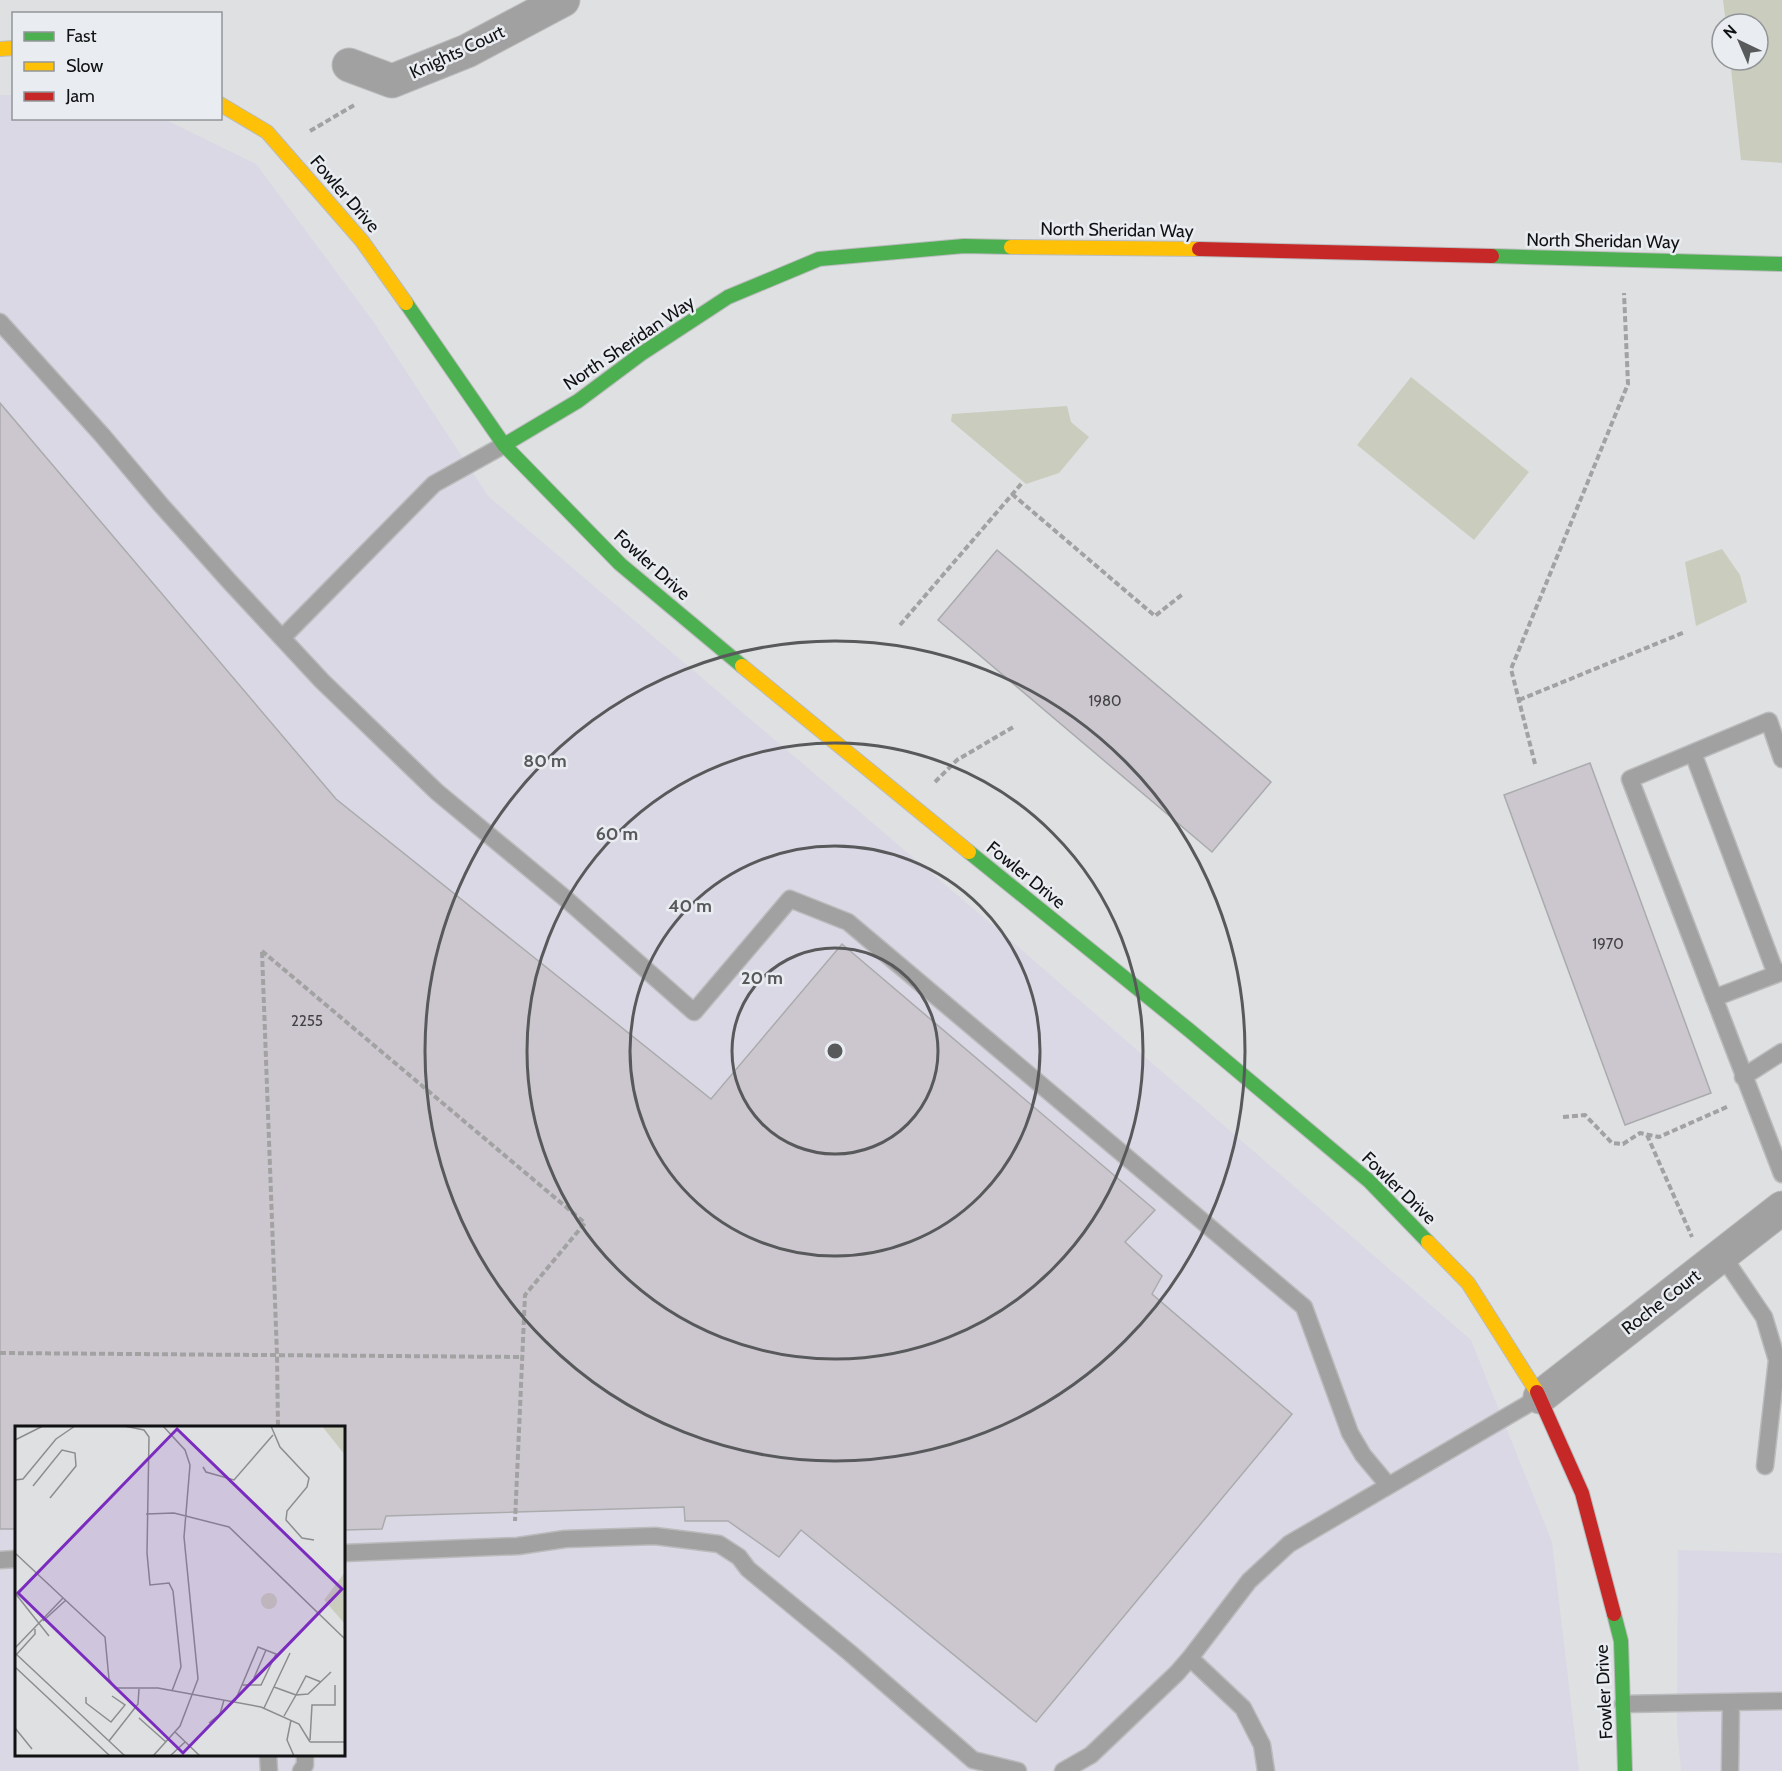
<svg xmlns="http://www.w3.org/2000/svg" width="1782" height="1771" font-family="Cabin,sans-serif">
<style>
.commercial{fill:#dbd8e5;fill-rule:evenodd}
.green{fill:#cacdbe}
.building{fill:#ccc7cf;stroke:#aaabad;stroke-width:1.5}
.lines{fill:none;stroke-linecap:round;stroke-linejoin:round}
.lane-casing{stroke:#babbbc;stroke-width:19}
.street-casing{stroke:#babbbc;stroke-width:35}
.fast-casing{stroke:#babbbc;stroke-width:16}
.slow-casing{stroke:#babbbc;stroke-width:16}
.jam-casing{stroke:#babbbc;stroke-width:16}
.path{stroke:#a2a2a2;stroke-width:4;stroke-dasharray:6 3;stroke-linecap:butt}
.lane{stroke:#a2a1a1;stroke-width:16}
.street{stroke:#a2a1a1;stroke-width:33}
.fast{stroke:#4caf50;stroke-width:14}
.slow{stroke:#ffc107;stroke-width:14}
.jam{stroke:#c62828;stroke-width:14}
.ring{fill:none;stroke:#58595b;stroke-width:3}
.labels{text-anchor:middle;stroke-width:5;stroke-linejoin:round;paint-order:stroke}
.number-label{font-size:15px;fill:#424244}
.street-label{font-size:18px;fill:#101112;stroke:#e9edf2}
.inset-road{fill:none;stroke:#8c8d8f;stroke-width:1.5}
.view{fill:#7b2cbf;fill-opacity:0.15;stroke:#7b2cbf;stroke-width:3}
.inset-edge{fill:none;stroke:#101112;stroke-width:3}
.centre{fill:#58595b;stroke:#e9edf2;stroke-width:3}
.ring-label{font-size:18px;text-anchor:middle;font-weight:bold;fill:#58595b;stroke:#e9edf2;stroke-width:5;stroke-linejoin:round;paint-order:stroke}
</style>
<rect width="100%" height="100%" fill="#dee0e2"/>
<path class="commercial" d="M 0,95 L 13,95 L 14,118 L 164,119 L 256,164 L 373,321 L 488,496 L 1009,939 L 1471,1340 L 1552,1542 L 1579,1771 L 0,1771 ZM 16,1428 L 344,1428 L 344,1754 L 16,1754 Z
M 1678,1550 L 1782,1553 L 1782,1771 L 1681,1771 L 1677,1726 Z"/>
<path class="green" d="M 1723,0 L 1782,0 L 1782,163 L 1741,160 L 1730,60 L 1758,60 L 1758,24 L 1726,24 Z
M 1411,377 L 1529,472 L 1474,540 L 1357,445 Z
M 1067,406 L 1071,422 L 1089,437 L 1059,473 L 1026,484 L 951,421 L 952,414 Z
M 1722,549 L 1740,575 L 1747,602 L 1696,626 L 1685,562 Z"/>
<path class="building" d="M 0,403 L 336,799 L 711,1099 L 842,944 L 1155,1210 L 1125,1242 L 1162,1276 L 1152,1294 L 1292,1414 L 1036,1722 L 801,1530 L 779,1557 L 728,1521 L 685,1521 L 684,1507 L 386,1516 L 382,1529 L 344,1530 L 344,1428 L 16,1428 L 16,1529 L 0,1529 Z
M 997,550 L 1271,782 L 1212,852 L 938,620 Z
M 1590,763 L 1711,1093 L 1625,1125 L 1504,795 Z"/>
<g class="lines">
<g class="lane-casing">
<path id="lane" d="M 0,322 L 102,435 L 161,505 L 229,581 L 322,681 L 437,792 L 566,899 L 694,1012 L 790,899 L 848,922 L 1304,1307 L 1350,1433 L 1363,1455 L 1388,1485
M 282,638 L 434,484 L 504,445
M 1693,753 L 1776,974
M 1782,759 L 1769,721 L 1630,779 L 1782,1174
M 1714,998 L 1782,972
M 1743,1077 L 1782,1052
M 1722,1255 L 1764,1317 L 1777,1360 L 1765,1466
M 344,1553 L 518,1546 L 565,1539 L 655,1536 L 719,1544 L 739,1557 L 748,1569 L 850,1653 L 973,1760 L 1018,1771
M 0,1560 L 16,1559
M 1190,1658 L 1243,1708 L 1262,1745 L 1266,1771
M 1623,1704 L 1782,1701
M 268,1754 L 269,1771
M 301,1771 L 305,1765 L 305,1754
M 1063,1771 L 1091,1755 L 1177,1673 L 1190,1658 L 1249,1581 L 1289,1544 L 1540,1397
M 1730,1771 L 1731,1702"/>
</g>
<g class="street-casing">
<path id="street" d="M 349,65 L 392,81 L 467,51 L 563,0
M 1540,1397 L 1782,1208"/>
</g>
<g class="fast-casing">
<path id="fast" d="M 1492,256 L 1782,264
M 406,303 L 504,445 L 620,564 L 742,666
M 504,445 L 578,401 L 641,354 L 728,297 L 819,259 L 964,246 L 1011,247
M 969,852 L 1189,1030 L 1369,1181 L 1428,1242
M 1614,1614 L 1621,1641 L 1625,1771"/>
</g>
<g class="slow-casing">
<path id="slow" d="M 0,49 L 14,48
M 220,104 L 267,132 L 362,241 L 406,303
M 1011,247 L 1199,249
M 742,666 L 969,852
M 1428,1242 L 1468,1283 L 1537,1392"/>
</g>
<g class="jam-casing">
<path id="jam" d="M 1199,249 L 1492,256
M 1537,1392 L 1582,1493 L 1614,1614"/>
</g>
<path class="path" d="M 310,131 L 356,104
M 1012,494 L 1155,616 L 1184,593
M 900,625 L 1022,483
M 1519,700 L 1685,632
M 1535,764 L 1511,669 L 1628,384 L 1624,293
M 935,782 L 957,760 L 1015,726
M 262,951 L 585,1223 L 525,1295 L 515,1521
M 262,952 L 277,1355 L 278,1428
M 1563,1117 L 1585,1115 L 1612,1143 L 1623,1144 L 1640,1133 L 1659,1137 L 1729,1106
M 1647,1135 L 1692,1237
M 0,1353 L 523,1357"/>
<use href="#lane" class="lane"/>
<use href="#street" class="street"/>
<use href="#fast" class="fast"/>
<use href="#slow" class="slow"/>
<use href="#jam" class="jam"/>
</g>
<g class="ring">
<circle cx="835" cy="1051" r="103"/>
<circle cx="835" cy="1051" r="205"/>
<circle cx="835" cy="1051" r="308"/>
<circle cx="835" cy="1051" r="410"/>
</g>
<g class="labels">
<g class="number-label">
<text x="1105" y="706">1980</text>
<text x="1608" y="949">1970</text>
<text x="307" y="1026">2255</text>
</g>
<g class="street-label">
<text transform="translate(457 52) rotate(-25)" y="6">Knights Court</text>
<text transform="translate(345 194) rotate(49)" y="6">Fowler Drive</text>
<text transform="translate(1117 230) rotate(1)" y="6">North Sheridan Way</text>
<text transform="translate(1603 241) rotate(1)" y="6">North Sheridan Way</text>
<text transform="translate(629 343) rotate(-34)" y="6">North Sheridan Way</text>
<text transform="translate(652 565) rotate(42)" y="6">Fowler Drive</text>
<text transform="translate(1026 875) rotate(39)" y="6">Fowler Drive</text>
<text transform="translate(1399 1188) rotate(44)" y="6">Fowler Drive</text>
<text transform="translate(1661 1302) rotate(-38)" y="6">Roche Court</text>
<text transform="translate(1604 1692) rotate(-93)" y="6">Fowler Drive</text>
</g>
</g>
<g transform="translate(15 1426)">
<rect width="330" height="330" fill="#dee0e2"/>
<path d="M 307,0 L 330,0 L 330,29 ZM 330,146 L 330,198 L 309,174 ZM246 175a8 8 0 1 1 16 0a8 8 0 1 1-16 0Z" fill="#cacdbe"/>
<path class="inset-road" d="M 109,0 L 129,4 L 134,11 L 132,127 L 135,159 L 154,157 L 158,165 L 166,241 L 157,265M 256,0 L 265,21 L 294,52 L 292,61 L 272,85 L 271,94 L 287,112 L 299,114M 0,14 L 28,0M 188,41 L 191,46 L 219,54 L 258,9M 0,54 L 8,53 L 41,13 L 60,0M 18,60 L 47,24 L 60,27 L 61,40 L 35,72M 131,88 L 159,87 L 214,101 L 330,213M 0,127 L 90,211 L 94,253 L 100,262 L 143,262 L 246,281 L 284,298 L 295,316M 0,167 L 34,210M 28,195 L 51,174M 0,222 L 48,172M 0,227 L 110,330M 1,229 L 20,208 L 20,203M 0,241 L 95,330M 239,252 L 251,224M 259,261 L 281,269 L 269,290M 281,269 L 293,268 L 316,246M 281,269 L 291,250 L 306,256M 71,271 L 71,277 L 96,296 L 110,279 L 97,270M 220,275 L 227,259 L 246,259 L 261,228 L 243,221 L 227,259M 249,282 L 275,227M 124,292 L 151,316M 276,294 L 272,314 L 279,330M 194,297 L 205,288 L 209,274M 0,302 L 17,323M 160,306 L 185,330M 295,314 L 297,279 L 320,279 L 320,259M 94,315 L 123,278 L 124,263M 295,316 L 330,316M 138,330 L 165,300 L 183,253 L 169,111 L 175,39 L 170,24 L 148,0M 155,330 L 170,316"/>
<path class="view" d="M 162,3 L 327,163 L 168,327 L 3,167 Z"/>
<rect width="330" height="330" class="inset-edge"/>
</g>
<circle cx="835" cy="1051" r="9" class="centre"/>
<g class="ring-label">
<text x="545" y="767">80 m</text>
<text x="617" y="840">60 m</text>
<text x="690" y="912">40 m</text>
<text x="762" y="984">20 m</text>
</g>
<rect x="12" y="12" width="210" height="108" fill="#e9edf2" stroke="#929598" stroke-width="1.5"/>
<rect x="24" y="32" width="30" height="9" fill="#4caf50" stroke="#929598" stroke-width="1.5"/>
<text x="66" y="42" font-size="18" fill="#101112">Fast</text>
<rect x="24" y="62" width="30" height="9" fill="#ffc107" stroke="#929598" stroke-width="1.5"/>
<text x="66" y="72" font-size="18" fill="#101112">Slow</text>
<rect x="24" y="92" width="30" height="9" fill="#c62828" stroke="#929598" stroke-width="1.5"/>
<text x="66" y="102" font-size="18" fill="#101112">Jam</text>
<g transform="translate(1740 42) rotate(316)"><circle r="28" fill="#e9edf2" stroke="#929598" stroke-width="1.5"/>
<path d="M0-4.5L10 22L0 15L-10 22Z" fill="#58595b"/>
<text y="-9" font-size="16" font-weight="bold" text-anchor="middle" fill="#101112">N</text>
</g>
</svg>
